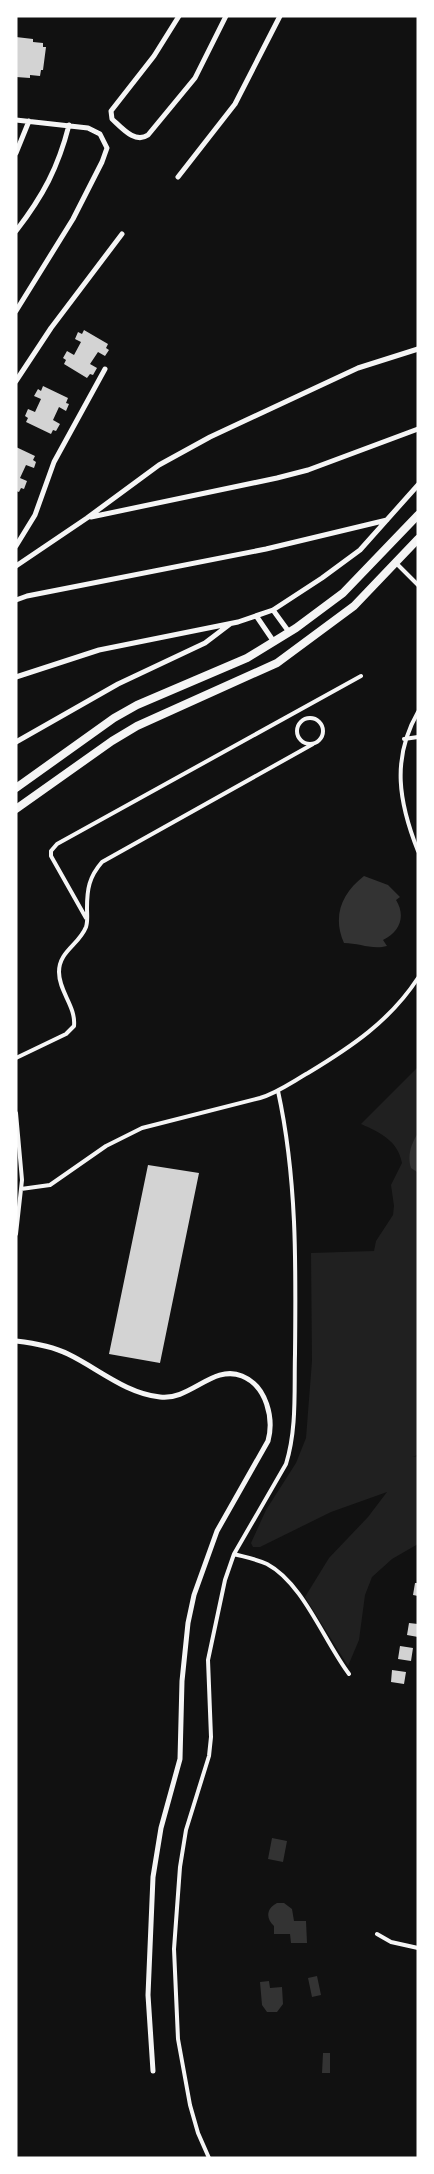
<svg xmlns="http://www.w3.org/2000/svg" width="434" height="2174" font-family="'DM Sans',sans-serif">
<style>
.green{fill:#202020}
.water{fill:#333}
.building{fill:#d3d3d3}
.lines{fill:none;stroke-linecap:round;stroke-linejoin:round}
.pedestrian{stroke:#f5f5f5;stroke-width:4}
.minor{stroke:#f5f5f5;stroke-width:5}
.secondary{stroke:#f5f5f5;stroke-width:8}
</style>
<rect width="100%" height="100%" fill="#111"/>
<path class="green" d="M 418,1067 L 418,1455 L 412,1457 L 418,1456 L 418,1544 L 392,1559 L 372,1577 L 365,1595 L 359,1640 L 348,1666 L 305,1597 L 329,1558 L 368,1517 L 387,1492 L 331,1512 L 260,1547 L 253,1547 L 251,1543 L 266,1510 L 296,1463 L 306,1438 L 312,1361 L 311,1253 L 374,1251 L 376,1241 L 393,1215 L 394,1206 L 391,1185 L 402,1163 C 398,1141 381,1133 361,1124 Z"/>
<path class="water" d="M 364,876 L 388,885 L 400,897 L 396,900 C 406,916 400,932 383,940 L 387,946 C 372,950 359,943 344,943 C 332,916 342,893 364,876 Z
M 418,1133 L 418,1172 L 417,1172 L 411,1168 C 407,1156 411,1144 418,1133 Z
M 272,1838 L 287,1841 L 283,1862 L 268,1859 Z
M 277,1903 L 284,1903 L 292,1909 L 294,1921 L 306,1921 L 307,1943 L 291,1943 L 290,1934 L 274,1934 L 274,1926 C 265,1918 267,1908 277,1903 Z
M 317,1976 L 321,1995 L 312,1997 L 308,1978 Z
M 269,1981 L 270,1988 L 282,1987 L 283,2004 L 277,2012 L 267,2012 L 262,2005 L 260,1982 Z
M 323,2053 L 330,2053 L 330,2073 L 322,2073 Z"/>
<path class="building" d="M 16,37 L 33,39 L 33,42 L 43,43 L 43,47 L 46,47 L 43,70 L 41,70 L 40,76 L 30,75 L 30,78 L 16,77 Z
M 84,330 L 108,344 L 106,348 L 109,350 L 105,356 L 98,352 L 90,364 L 97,368 L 93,375 L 90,374 L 87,378 L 64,364 L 66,360 L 63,358 L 67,351 L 74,355 L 81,342 L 75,339 L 78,332 L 82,334 Z
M 43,386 L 68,398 L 66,403 L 69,404 L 66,411 L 59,407 L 53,420 L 60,424 L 56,431 L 53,430 L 51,434 L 26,422 L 28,418 L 25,416 L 28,409 L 35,412 L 41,399 L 34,396 L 38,389 L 41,391 Z
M 16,447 L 35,456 L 33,460 L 36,462 L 34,468 L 26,465 L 20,478 L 27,481 L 24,489 L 21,488 L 19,492 L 16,491 Z
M 148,1165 L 199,1173 L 160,1363 L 109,1354 Z
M 415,1583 L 418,1583 L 418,1596 L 413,1595 Z
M 409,1623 L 418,1624 L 418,1637 L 407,1635 Z
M 400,1646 L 413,1648 L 411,1661 L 398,1659 Z
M 392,1670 L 406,1672 L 404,1684 L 391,1682 Z"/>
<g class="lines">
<path class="pedestrian" d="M 395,562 L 418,585
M 418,712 C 391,759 399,803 418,851
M297 731a13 13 0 1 1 26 0a13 13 0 1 1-26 0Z
M 404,739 L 418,737
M 86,918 L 51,856 L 51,851 L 57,844 L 361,676
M 16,1058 L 66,1034 L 74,1026 C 76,1006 59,992 59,972 C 59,951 79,945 86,927 C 88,921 87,914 87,908 C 87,889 89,877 102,862 L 313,744
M 16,1113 L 22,1180 L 16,1234
M 21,1189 L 50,1185 L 106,1146 L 142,1128 L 260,1098 C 277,1093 292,1082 308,1073 C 351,1047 390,1021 418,978
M 234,1554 C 245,1557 256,1559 267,1564 C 303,1583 324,1641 349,1674
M 377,1934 L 391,1942 L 418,1948
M 209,2158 L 198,2133 L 190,2105 L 178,2039 L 174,1949 L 180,1867 L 186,1830 L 209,1756 L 211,1737 L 208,1660 L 225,1580 L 234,1554 L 286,1464 C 297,1429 294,1390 295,1354 C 296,1265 297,1178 278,1091"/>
<path class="minor" d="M 179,16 L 154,56 L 111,111 L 112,119 C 122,128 135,144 148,135 L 195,78 L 226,16
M 16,120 L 88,128 L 100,134 L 107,148 L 102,162 L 73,219 L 16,311
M 16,153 L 29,121
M 178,177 L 235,104 L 280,16
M 16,231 C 43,196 58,168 69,125
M 16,381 L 51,328 L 122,234
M 91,517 L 277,478 L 308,470 L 418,429
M 16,546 L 35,515 L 54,462 L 105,369
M 16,566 L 87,518 L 159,465 L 210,437 L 358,368 L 418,349
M 16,600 L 27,596 L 266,549 L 387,520
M 273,610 L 289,632
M 257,617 L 274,642
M 16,677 L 99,650 L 238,622 L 273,610 L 322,578 L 360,550 L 418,485
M 16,742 L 118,684 L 205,643 L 230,624
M 16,1341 C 33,1343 52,1346 68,1354 C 99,1369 125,1393 160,1397 C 190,1401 213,1364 242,1376 C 267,1386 274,1419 268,1441 L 217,1531 L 194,1595 L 188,1623 L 182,1681 L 180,1759 L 161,1828 L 153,1877 L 148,1995 L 153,2071"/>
<path class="secondary" d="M 16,788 L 114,718 L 137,705 L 247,658 L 296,628 L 343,593 L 418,515
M 16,809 L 112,741 L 137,726 L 277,663 L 354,606 L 418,539"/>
</g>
<rect width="434" height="2174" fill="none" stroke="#ffffff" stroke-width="35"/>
</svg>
